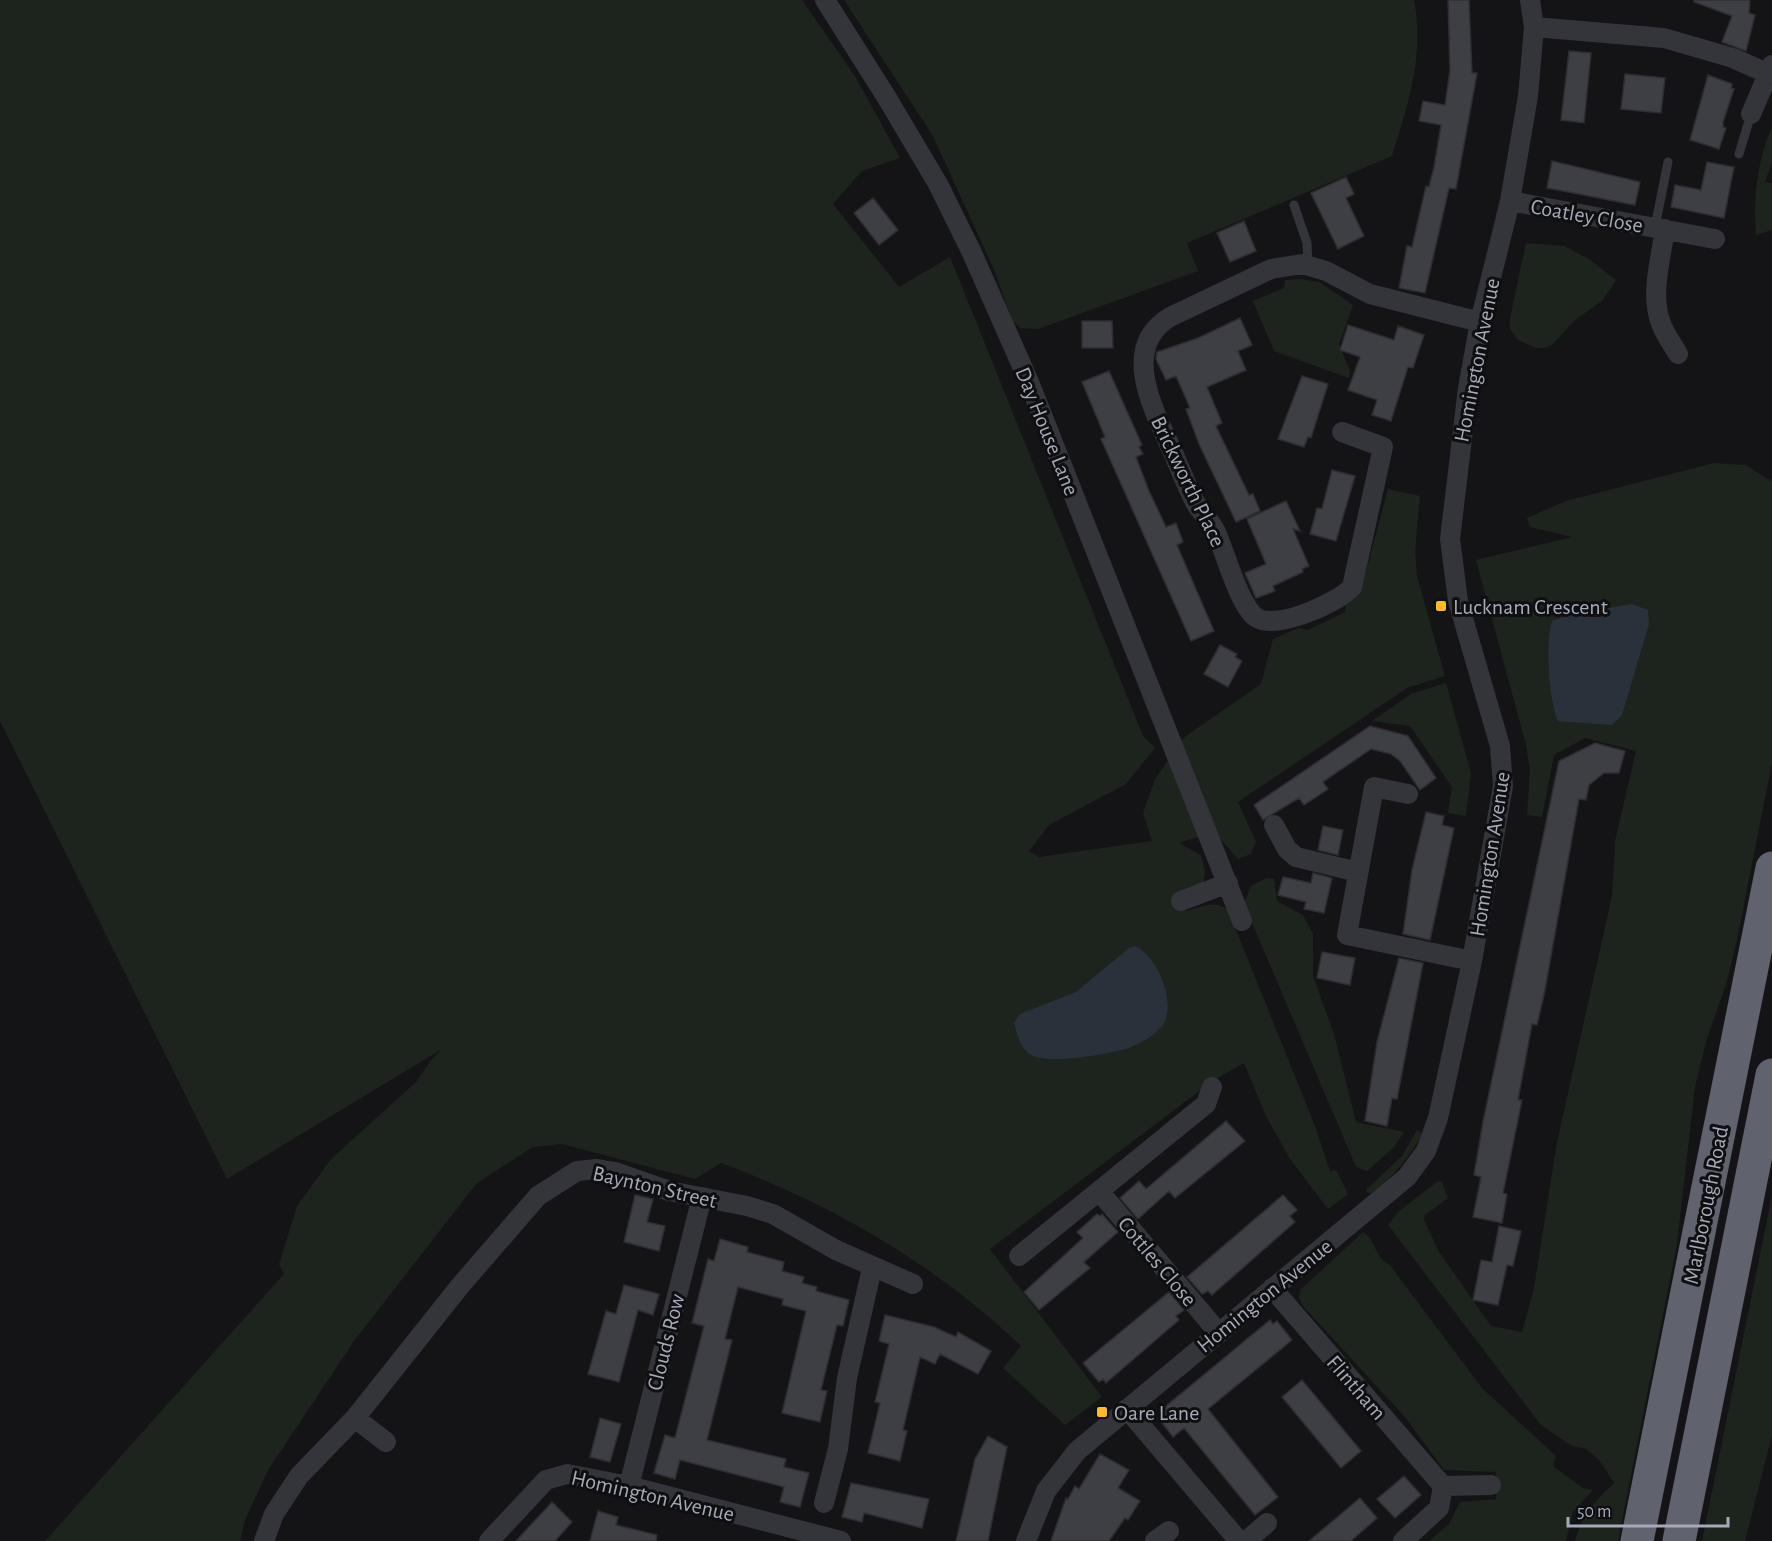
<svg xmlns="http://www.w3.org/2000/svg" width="1772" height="1541" font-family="'Alegreya Sans',sans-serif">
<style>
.green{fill:#1c241d}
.water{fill:#29323b}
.building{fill:#3e3f44;stroke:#2e2e32;stroke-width:1.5}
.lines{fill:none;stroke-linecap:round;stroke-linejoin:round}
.lane{stroke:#34353b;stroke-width:9}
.street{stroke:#34353b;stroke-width:20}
.highway{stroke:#60636d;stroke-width:33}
.poi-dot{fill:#ffbb23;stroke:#0f0f11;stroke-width:2}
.labels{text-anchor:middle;stroke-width:6;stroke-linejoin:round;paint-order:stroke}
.street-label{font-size:22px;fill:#a4aab8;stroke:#0f0f11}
.poi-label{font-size:22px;fill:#a4aab8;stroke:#0f0f11;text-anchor:start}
</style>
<rect width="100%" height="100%" fill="#141416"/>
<path class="green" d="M 0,0 L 802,0 L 855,76 L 900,158 L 862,171 L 833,204 L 899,287 L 950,257 L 1143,736 L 1155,748 L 1126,784 L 1049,825 L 1029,851 L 1039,857 L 1152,841 L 1143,813 L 1155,779 L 1183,738 L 1261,684 L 1273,639 L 1298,628 L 1308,630 L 1345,612 L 1346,601 L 1362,586 L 1388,489 L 1420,496 L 1415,552 L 1417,576 L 1445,676 L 1407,688 L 1238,802 L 1256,842 L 1251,854 L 1238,859 L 1214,832 L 1179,843 L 1201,855 L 1205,871 L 1203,885 L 1180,894 L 1186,911 C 1202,907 1213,899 1228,910 L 1315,1126 L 1330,1171 L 1336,1170 L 1348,1194 L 1328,1209 L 1290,1159 L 1266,1116 L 1244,1063 L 1214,1080 L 990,1249 L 1102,1397 L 1065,1425 L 1003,1368 L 1021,1346 C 935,1264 832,1204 721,1163 L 695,1179 L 562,1144 L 533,1147 L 477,1183 L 354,1341 L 268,1470 L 245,1520 L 240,1541 L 45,1541 L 284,1274 L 279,1264 L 297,1206 L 331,1159 L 416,1082 L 431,1060 L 442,1049 L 227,1179 L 0,721 Z
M 844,0 L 1414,0 C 1425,54 1408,105 1392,156 L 1187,243 L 1198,271 L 1038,329 L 1020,328 L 1012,320 L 995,272 L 933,136 Z
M 1772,127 L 1772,162 L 1765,182 L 1772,183 L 1772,230 L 1756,235 C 1753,198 1757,161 1772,127 Z
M 1526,243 L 1564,246 L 1589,259 L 1616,280 L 1602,301 L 1575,320 L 1552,345 L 1544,348 L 1536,348 L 1518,340 L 1510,329 L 1510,318 Z
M 1301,279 L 1319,282 L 1353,305 L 1339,344 L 1350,371 L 1349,378 L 1274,351 L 1253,301 L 1284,288 L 1285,280 Z
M 1714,463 L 1746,465 L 1771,481 L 1772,478 L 1772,763 L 1737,940 L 1727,981 L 1706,1042 L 1695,1087 L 1677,1244 L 1618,1541 L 1575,1541 C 1582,1514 1595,1501 1614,1483 L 1599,1460 L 1586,1449 L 1570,1445 L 1541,1425 L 1388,1225 L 1398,1212 L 1438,1181 L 1442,1182 L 1448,1198 L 1425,1215 L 1424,1220 L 1439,1252 L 1491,1326 L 1522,1332 L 1534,1288 L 1557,1142 L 1612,896 L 1615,841 L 1636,751 L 1585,738 L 1554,755 L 1542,817 L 1527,815 L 1530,771 L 1526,745 L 1476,560 L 1572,537 L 1530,527 L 1527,518 L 1566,501 Z
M 1446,683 L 1471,773 L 1466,816 L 1448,813 L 1452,787 L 1410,726 L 1372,721 L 1411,694 Z
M 1266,878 L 1274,879 L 1277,901 L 1303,915 L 1313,934 L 1313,976 L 1334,1034 L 1356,1122 L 1404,1132 L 1394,1147 L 1367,1171 L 1356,1167 L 1244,904 L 1251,886 Z
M 1417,1130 L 1421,1132 L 1421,1136 C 1409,1158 1392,1177 1373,1193 L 1368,1193 L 1366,1190 L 1402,1156 Z
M 1772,1195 L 1772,1435 L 1745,1541 L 1702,1541 Z
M 1363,1232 C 1376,1240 1374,1257 1389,1264 L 1482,1388 L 1556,1456 L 1553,1466 L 1583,1488 L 1593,1490 L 1573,1512 L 1566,1541 L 1429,1541 L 1449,1524 L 1460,1502 L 1496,1499 L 1496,1472 L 1444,1470 L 1405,1417 L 1302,1305 L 1299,1297 L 1300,1290 Z"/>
<path class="water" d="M 1632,604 L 1648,610 L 1649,624 L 1622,715 L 1612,725 L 1558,721 C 1549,702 1545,642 1552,621 L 1572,614 Z
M 1135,946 C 1146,951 1157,966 1161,977 C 1167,992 1172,1013 1162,1026 C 1155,1035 1141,1043 1131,1047 C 1113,1054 1047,1065 1031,1055 C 1020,1048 1017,1035 1014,1023 L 1020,1014 L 1076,992 L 1129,948 Z"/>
<path class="building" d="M 1448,0 L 1469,0 L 1472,73 L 1477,73 L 1456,189 L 1449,188 L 1425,293 L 1399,288 L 1407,246 L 1412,247 L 1426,186 L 1429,187 L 1434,167 L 1441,125 L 1419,121 L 1423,101 L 1445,105 L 1450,70 Z
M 1694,0 L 1750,0 L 1749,13 L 1755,15 L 1746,51 L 1722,42 L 1732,16 L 1694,2 Z
M 1569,51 L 1591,53 L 1584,123 L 1561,120 Z
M 1625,74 L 1665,78 L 1661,113 L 1621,109 Z
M 1708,75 L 1732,84 L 1731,88 L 1734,89 L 1723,122 L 1723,127 L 1726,128 L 1719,149 L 1690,140 Z
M 1552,161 L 1640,182 L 1635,205 L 1547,188 Z
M 1707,162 L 1734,167 L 1724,218 L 1671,207 L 1675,185 L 1701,190 Z
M 1346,177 L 1354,194 L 1346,198 L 1364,236 L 1338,249 L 1311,193 Z
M 873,198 L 898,230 L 879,245 L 854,213 Z
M 1244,221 L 1256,251 L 1230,262 L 1217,233 Z
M 1240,318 L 1252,345 L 1238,351 L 1246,370 L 1207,387 L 1222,423 L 1216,426 L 1249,495 L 1253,494 L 1260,511 L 1236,522 L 1199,444 L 1186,409 L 1190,408 L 1176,376 L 1166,380 L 1156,359 L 1157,352 L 1198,338 Z
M 1082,321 L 1112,321 L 1113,348 L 1082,348 Z
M 1348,325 L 1394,340 L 1398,326 L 1424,335 L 1413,368 L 1408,367 L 1391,421 L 1372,415 L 1377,400 L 1348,390 L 1360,357 L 1340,350 Z
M 1109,371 L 1142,445 L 1139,447 L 1143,454 L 1136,457 L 1149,491 L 1166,527 L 1176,523 L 1183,542 L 1177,545 L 1214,631 L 1191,641 L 1101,439 L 1105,437 L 1082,382 Z
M 1302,376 L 1328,384 L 1311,438 L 1308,437 L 1304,447 L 1278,439 Z
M 1332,470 L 1355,476 L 1336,541 L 1310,534 L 1317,508 L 1322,509 Z
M 1286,501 L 1300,531 L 1293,529 L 1309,566 L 1302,569 L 1303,572 L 1273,586 L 1275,591 L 1256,598 L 1245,573 L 1266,564 L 1247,519 Z
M 1220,645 L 1237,654 L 1235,657 L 1242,661 L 1228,687 L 1204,674 Z
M 1370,726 L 1408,736 L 1436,778 L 1420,790 L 1400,761 L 1391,754 L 1371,749 L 1323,782 L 1328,789 L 1304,805 L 1299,798 L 1263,820 L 1254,805 Z
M 1595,743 L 1625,751 L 1619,773 L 1604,773 L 1589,785 L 1586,800 L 1579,799 L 1545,990 L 1537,1025 L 1532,1024 L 1518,1100 L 1522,1100 L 1503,1193 L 1507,1194 L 1502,1223 L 1473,1217 L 1481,1177 L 1474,1175 L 1483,1122 L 1559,761 Z
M 1426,812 L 1444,816 L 1442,825 L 1454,828 L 1430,940 L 1403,934 L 1412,870 Z
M 1323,826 L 1343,830 L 1338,855 L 1318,850 Z
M 1313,873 L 1332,878 L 1324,913 L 1304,909 L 1306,902 L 1278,895 L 1283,877 L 1311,883 Z
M 1322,952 L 1355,958 L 1350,985 L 1317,978 Z
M 1399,958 L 1423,963 L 1397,1099 L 1392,1098 L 1387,1126 L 1365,1121 L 1377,1042 Z
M 1226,1121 L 1245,1141 L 1175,1198 L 1169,1191 L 1138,1219 L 1120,1198 L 1139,1181 L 1146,1189 Z
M 635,1195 L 653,1199 L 647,1222 L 665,1226 L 659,1251 L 624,1242 Z
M 1283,1195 L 1297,1210 L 1290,1216 L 1295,1222 L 1212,1295 L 1208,1291 L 1202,1294 L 1187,1277 Z
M 1097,1214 L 1100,1216 L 1102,1214 L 1118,1232 L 1084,1262 L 1090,1268 L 1039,1310 L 1024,1292 L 1083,1238 L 1077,1232 Z
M 1499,1226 L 1521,1231 L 1513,1266 L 1507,1265 L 1498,1305 L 1473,1300 L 1481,1260 L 1492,1262 Z
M 720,1239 L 748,1247 L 747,1252 L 784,1262 L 782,1271 L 804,1277 L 802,1283 L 817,1287 L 816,1291 L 849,1300 L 843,1326 L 837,1325 L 821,1390 L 827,1391 L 820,1422 L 782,1413 L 806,1311 L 782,1305 L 783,1299 L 738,1287 L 725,1339 L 732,1340 L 707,1440 L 786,1459 L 784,1467 L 809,1473 L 800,1507 L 780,1502 L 784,1487 L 680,1460 L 675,1479 L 654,1473 L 665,1435 L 675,1438 L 704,1326 L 692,1323 L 708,1259 L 714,1261 Z
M 624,1285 L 659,1294 L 653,1315 L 638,1310 L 619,1382 L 588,1374 L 606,1311 L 616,1314 Z
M 1169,1292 L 1184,1310 L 1176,1316 L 1179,1320 L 1106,1383 L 1103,1379 L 1099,1382 L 1083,1363 Z
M 885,1315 L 934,1327 L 956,1337 L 958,1332 L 991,1351 L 978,1374 L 940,1354 L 935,1364 L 920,1357 L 903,1430 L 907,1431 L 900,1461 L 868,1453 L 880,1403 L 875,1402 L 889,1344 L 879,1341 Z
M 1270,1320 L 1273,1324 L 1277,1321 L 1292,1340 L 1208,1409 L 1278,1497 L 1255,1515 L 1184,1428 L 1173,1437 L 1158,1418 L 1162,1415 L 1160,1411 Z
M 1302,1380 L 1361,1451 L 1341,1468 L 1282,1397 Z
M 600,1418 L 621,1424 L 610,1462 L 590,1457 Z
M 988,1436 L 1007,1447 L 988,1541 L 956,1541 L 975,1459 Z
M 1100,1454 L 1129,1470 L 1118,1488 L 1140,1501 L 1128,1520 L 1125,1518 L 1109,1541 L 1051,1541 L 1066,1498 L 1068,1499 L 1075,1486 L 1079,1489 Z
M 1404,1476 L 1421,1495 L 1395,1518 L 1377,1499 Z
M 851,1483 L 929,1499 L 922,1528 L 864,1513 L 862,1522 L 842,1517 Z
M 1360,1498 L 1377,1518 L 1351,1541 L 1309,1541 Z
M 552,1502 L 572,1522 L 555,1541 L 516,1541 Z
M 598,1511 L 618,1517 L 616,1525 L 657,1535 L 656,1541 L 590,1541 Z"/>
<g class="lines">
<path class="lane" d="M 1739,154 L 1751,114
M 1294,205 L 1307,243 L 1308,265
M 1655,227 L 1668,162"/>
<path class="street" d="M 825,0 L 887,98 L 938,184 L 972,253 L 1029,382 L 1242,921
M 1534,27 L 1664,38 L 1733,58 L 1769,74
M 1751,114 L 1772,65
M 1510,201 L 1715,239
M 1665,229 C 1661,259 1649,296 1662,326 C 1666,336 1673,345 1678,354
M 1342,432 L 1383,447 L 1352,587 C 1338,603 1277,630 1257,618 C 1240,608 1225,552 1216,532 C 1211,521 1201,513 1195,502 C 1186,485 1179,466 1171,448 C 1153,409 1120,347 1170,317 L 1271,269 L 1302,264 L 1326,271 L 1370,294 L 1480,322
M 1408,794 L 1374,787 L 1347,935 L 1472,961
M 1274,825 L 1287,849 L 1296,857 L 1358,872
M 1181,901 L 1228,883
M 1099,1191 L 1218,1332
M 1019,1256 L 1206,1104 L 1212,1087
M 1272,1288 L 1443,1486 L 1439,1508 L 1403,1541
M 1127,1409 L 1239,1541
M 355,1418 L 386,1442
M 629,1486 L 702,1197
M 1443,1486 L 1491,1485
M 824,1503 L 838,1449 L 847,1378 L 872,1268
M 264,1541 L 274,1514 L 299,1476 L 355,1418 L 460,1286 L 538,1196 L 577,1171 L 597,1169 L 615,1172 L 669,1191 L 747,1206 L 773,1214 L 836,1250 L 913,1284
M 489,1541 L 546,1480 L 567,1474 L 629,1486 L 841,1541
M 1026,1541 L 1046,1491 L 1077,1451 L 1407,1177 L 1426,1151 L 1438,1118 L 1472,961 L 1503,786 L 1500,746 L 1458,601 L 1450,539 L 1468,388 L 1480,322 L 1510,201 L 1528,96 L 1534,27 L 1530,0
M 1155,1541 L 1169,1531
M 1246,1541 L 1267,1523"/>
<path class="highway" d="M 1637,1541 L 1772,868
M 1679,1541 L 1772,1075"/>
</g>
<g class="poi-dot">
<rect x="1435" y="600" width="12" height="12" rx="3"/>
<rect x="1096" y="1406" width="12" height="12" rx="3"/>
</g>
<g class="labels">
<g class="street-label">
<text transform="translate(1587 215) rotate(10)" y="8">Coatley Close</text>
<text transform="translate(1476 360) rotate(-79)" y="8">Homington Avenue</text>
<text transform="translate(1048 431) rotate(68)" y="8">Day House Lane</text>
<text transform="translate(1189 481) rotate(64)" y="8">Brickworth Place</text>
<text transform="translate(1489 854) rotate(-81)" y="8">Homington Avenue</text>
<text transform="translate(655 1186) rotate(13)" y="8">Baynton Street</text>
<text transform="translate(1705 1205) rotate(-79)" y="8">Marlborough Road</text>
<text transform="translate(1158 1261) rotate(50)" y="8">Cottles Close</text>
<text transform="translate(1264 1295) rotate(-39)" y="8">Homington Avenue</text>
<text transform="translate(665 1342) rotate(-76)" y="8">Clouds Row</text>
<text transform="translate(1357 1387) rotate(49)" y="8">Flintham</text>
<text transform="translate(653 1495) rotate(13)" y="8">Homington Avenue</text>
</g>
<g class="poi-label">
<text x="1453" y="614">Lucknam Crescent</text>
<text x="1114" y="1420">Oare Lane</text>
</g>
</g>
<path d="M1568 1517v9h160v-9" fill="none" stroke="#a4aab8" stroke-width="3"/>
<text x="1577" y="1517" font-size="18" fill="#a4aab8" stroke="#0f0f11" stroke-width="4.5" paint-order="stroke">50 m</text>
</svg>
